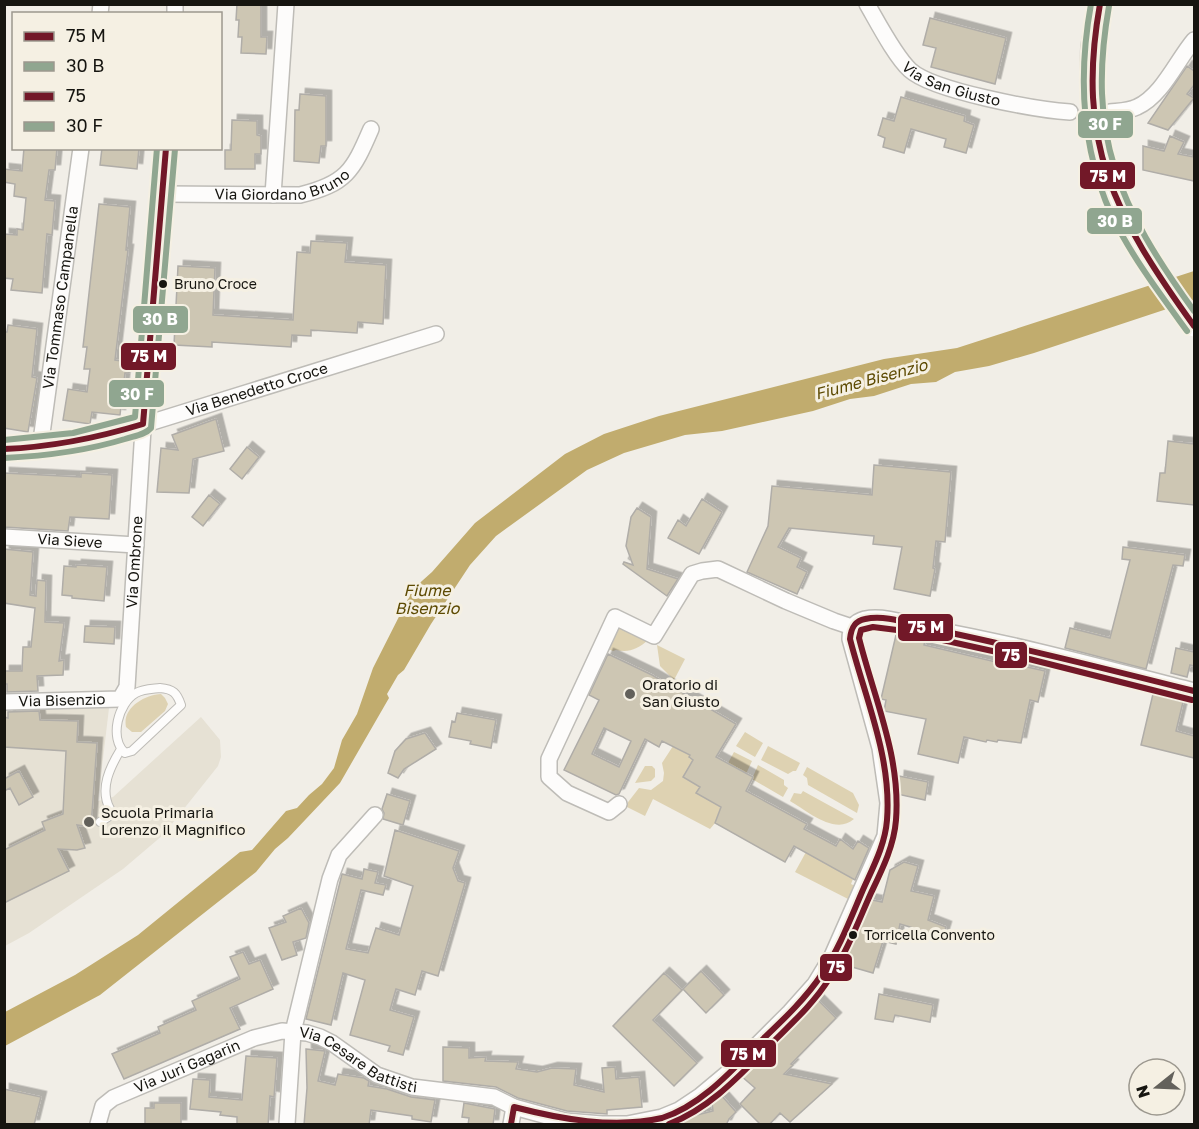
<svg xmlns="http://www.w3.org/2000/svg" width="1199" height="1129" font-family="'Golos Text',sans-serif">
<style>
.built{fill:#e6e1d4}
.green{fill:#ded2b2}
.water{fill:#c1ac6e}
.building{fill:#cdc6b3;stroke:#b0ada8;stroke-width:1.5;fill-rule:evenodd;filter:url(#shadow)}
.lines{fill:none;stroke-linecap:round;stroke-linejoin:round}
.lane-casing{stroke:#bebcb7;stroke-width:10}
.street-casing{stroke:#bebcb7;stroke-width:18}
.secondary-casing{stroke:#bebcb7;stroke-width:24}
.lane{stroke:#fdfcfb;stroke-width:8}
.street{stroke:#fdfcfb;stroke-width:15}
.secondary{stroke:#fdfcfb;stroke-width:21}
.secondary-bridge-casing{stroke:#bebcb7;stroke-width:24;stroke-linecap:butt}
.secondary-bridge{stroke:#fdfcfb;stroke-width:21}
.bus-1-casing{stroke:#f5f0e3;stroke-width:10}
.bus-2-casing{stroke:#f5f0e3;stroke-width:10}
.bus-3-casing{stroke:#f5f0e3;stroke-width:10}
.bus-4-casing{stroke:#f5f0e3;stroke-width:10}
.bus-1{stroke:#721828;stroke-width:6}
.bus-2{stroke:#90a690;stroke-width:6}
.bus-3{stroke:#721828;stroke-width:6}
.bus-4{stroke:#90a690;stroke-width:6}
.bus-dot{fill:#161510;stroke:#f5f0e3;stroke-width:2}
.poi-dot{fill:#63615b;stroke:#f5f0e3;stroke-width:2}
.labels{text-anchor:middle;stroke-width:6;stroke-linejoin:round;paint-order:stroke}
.bus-label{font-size:14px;fill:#161510;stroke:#f5f0e3;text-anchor:start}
.street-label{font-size:15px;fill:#161510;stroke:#f5f0e3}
.poi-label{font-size:15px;fill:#161510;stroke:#f5f0e3;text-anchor:start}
.water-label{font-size:16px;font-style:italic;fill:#5d4a02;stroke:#f5f0e3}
.line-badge{stroke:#f5f0e3;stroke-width:2}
.badge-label{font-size:16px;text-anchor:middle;font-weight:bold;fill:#fff}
</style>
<defs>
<filter id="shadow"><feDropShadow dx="5.5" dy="-5.5" stdDeviation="0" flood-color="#0004"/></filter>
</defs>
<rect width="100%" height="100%" fill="#f1eee7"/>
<path class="built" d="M 109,708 L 98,801 L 113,797 L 201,717 L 220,740 L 221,757 L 218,766 L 163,835 L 123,869 L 29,933 L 5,946 L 5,711 Z"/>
<path class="green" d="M 620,625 L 648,640 C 638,649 629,653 616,650 L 613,651 L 608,649 Z
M 657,645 L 685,659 L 674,680 L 660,666 Z
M 161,694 L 165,698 L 168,704 L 165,711 L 141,732 L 132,732 L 126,727 C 122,708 144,695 161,694 Z
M 745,732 L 763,743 L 755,757 L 736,746 Z
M 673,746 L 690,755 L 689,758 L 693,760 L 683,777 L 700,787 L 697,793 L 721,807 L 715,823 L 710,829 L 653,799 L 645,816 L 625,806 L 639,788 L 651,790 L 663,781 L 664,773 L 662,763 Z
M 768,746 L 800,763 L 796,771 L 793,771 L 788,774 L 761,760 Z
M 734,752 L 752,761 L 746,774 L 728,763 Z
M 758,765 L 784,780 L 784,785 L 788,788 L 783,797 L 752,779 Z
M 645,766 L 652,766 L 655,769 L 655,777 L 651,781 L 635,783 Z
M 807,767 L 853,793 L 859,805 L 857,813 L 808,785 L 807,778 L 803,775 Z
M 803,791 L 854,819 C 835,836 806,810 790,801 L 794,793 L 801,794 Z
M 806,852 L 853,879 L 851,884 L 859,888 L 852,901 L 795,872 Z"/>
<path class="water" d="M 1194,271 L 1194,300 L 1034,353 L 989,366 L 955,372 L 936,382 L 911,384 L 874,396 L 850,399 L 813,411 L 722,431 L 685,435 L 624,453 L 587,470 L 496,536 L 470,565 L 431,624 L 404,670 L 398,675 L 387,694 L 389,698 L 340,783 L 288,838 L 275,849 L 256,872 L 100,995 L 5,1046 L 5,1012 L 75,975 L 138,935 L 240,852 L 252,850 L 286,811 L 297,808 L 309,795 L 322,784 L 334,768 L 342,740 L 357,714 L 373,668 L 413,589 L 432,572 L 475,523 L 565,454 L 604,434 L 659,416 L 884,359 L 957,348 Z"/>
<path class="building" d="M 237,4 L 261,4 L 261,37 L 267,37 L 266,54 L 241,53 L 242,37 L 238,37 L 239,20 L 236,20 Z
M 930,18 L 1006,38 L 995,84 L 931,67 L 936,48 L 923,45 Z
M 1187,66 L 1194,71 L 1194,85 L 1187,94 L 1194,98 L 1168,130 L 1148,123 Z
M 300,94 L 326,96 L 326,146 L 321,146 L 319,163 L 294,161 L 295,110 L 299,110 Z
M 901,97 L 965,116 L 964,121 L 974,125 L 966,153 L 944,147 L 946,139 L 911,129 L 904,153 L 883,147 L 885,138 L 878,135 L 883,118 L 894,121 Z
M 232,120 L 257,121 L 257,135 L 261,136 L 261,154 L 255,154 L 255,169 L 225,169 L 225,150 L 231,150 Z
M 1170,136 L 1184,142 L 1178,154 L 1194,157 L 1194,181 L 1143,170 L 1143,146 L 1164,151 Z
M 24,148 L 57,148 L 55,170 L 49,170 L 45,200 L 55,201 L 52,235 L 47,234 L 42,293 L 11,290 L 13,279 L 4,278 L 4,234 L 17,235 L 17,229 L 23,230 L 26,198 L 14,196 L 15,184 L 4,182 L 4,169 L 22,171 Z
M 102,148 L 139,148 L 137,169 L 100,165 Z
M 99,204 L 130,207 L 126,250 L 128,250 L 115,360 L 130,362 L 129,373 L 125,373 L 120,415 L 92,412 L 90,424 L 63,420 L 68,389 L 87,392 L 90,369 L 84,369 L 87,347 L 83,347 Z
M 311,241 L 347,243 L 345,262 L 386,265 L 383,324 L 358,322 L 357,333 L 311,330 L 311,336 L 292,335 L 291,347 L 212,342 L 212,347 L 174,345 L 178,266 L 215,268 L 213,315 L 293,320 L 297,252 L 310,253 Z
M 8,325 L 37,329 L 32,377 L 37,378 L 28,432 L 4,428 L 4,332 L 7,332 Z
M 216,419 L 224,451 L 193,459 L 189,493 L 157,492 L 161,448 L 178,450 L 172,435 Z
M 1168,441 L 1194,444 L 1194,505 L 1157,501 L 1160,473 L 1165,473 Z
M 247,447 L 259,457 L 242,479 L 230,469 Z
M 874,465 L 951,472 L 945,542 L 936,541 L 933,568 L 935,569 L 930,596 L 894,589 L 902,547 L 873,544 L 874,536 L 789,528 L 778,547 L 801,558 L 797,567 L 807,572 L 797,594 L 747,572 L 768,526 L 772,486 L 872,495 Z
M 4,473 L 81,477 L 81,473 L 112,475 L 109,519 L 70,517 L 68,531 L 4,527 Z
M 209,495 L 220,504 L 203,526 L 192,517 Z
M 702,499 L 722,512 L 699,554 L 668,538 L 678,520 L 686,526 Z
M 637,508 L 651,517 L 647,569 L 678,579 L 667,596 L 623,564 L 624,562 L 633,565 L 626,546 L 631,517 Z
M 1123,547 L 1185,555 L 1183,566 L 1173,565 L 1146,669 L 1065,648 L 1070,628 L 1110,638 L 1130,560 L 1122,559 Z
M 4,549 L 33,552 L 30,595 L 36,596 L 37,580 L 46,581 L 45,622 L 64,623 L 59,661 L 64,660 L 63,675 L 37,676 L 38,691 L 7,692 L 7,684 L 4,684 L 4,671 L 22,671 L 23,647 L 31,647 L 35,608 L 4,603 Z
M 76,565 L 107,567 L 104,601 L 72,598 L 72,596 L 62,595 L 64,566 L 76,567 Z
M 85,626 L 115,627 L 114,644 L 84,642 Z
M 896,635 L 925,641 L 924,645 L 1004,664 L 1005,662 L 1045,671 L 1038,702 L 1030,700 L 1021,743 L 998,740 L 997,742 L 987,740 L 986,742 L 964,737 L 958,763 L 918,754 L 926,719 L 884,711 L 886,700 L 881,699 Z
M 1176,648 L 1194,652 L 1194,666 L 1190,665 L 1187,677 L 1171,673 Z
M 608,654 L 652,675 L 736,724 L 716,757 L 753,777 L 746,791 L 807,824 L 804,829 L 836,846 L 840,839 L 853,849 L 858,841 L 869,848 L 855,880 L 794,846 L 785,862 L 715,823 L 721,807 L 696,793 L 700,787 L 683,777 L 693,760 L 689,757 L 690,755 L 662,741 L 659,747 L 645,739 L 619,794 L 616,795 L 564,770 L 599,700 L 589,695 ZM 604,728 L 631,741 L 619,767 L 592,754 Z
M 1153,694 L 1183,702 L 1176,731 L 1194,736 L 1194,758 L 1141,745 Z
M 39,711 L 40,720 L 78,721 L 77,742 L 97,743 L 91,827 L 77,825 L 85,848 L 77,850 L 58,849 L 69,871 L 4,903 L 4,850 L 45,830 L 42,822 L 63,814 L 66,751 L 4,747 L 4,717 L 8,718 L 8,712 Z
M 457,713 L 496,720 L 491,748 L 470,744 L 471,741 L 449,737 L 452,721 L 455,722 Z
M 425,733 L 436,749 L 404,769 L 398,778 L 388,773 L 395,751 L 406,739 Z
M 19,771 L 33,797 L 19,805 L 10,788 L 4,791 L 4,779 Z
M 899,776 L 928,782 L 925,800 L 897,794 Z
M 387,794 L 410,801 L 403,825 L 383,819 L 384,813 L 382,809 Z
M 395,830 L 459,851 L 453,868 L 458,881 L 465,883 L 438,976 L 422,971 L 415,995 L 396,989 L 390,1010 L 414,1017 L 403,1055 L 388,1051 L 390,1046 L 350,1035 L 365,980 L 343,973 L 331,1025 L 306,1019 L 342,874 L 362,879 L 364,869 L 378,872 L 375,883 L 386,885 L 383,895 L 361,890 L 346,949 L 368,953 L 376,928 L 399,935 L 413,886 L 384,876 Z
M 904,862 L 918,866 L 911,891 L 934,896 L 928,920 L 946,927 L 943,937 L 900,924 L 896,944 L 883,941 L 873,973 L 845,965 L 857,924 L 868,899 L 882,902 L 890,870 Z
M 301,908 L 309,923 L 306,938 L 293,942 L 297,955 L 282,960 L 269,928 L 286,922 L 283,916 Z
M 243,952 L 249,964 L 260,960 L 273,989 L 230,1008 L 240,1029 L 124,1079 L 112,1054 L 160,1033 L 158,1027 L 196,1010 L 192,1001 L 240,979 L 230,957 Z
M 701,971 L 724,995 L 706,1013 L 683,989 Z
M 664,973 L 682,990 L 653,1020 L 697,1063 L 674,1086 L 613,1026 Z
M 879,994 L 933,1005 L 930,1022 L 895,1015 L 893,1022 L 875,1019 Z
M 816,998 L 836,1018 L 791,1064 L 793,1065 L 784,1074 L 832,1084 L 790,1122 L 780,1113 L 769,1125 L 761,1125 L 740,1104 L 755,1088 L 740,1075 L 782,1036 Z
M 443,1047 L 469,1048 L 469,1058 L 486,1057 L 485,1061 L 518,1062 L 516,1069 L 537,1072 L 552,1068 L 576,1069 L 574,1085 L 604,1092 L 602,1068 L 615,1067 L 616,1079 L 639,1077 L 642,1107 L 607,1110 L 607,1114 L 567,1111 L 518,1098 L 496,1087 L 443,1081 Z
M 306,1049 L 325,1051 L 318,1081 L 335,1085 L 338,1074 L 364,1078 L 369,1081 L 368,1086 L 387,1089 L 411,1097 L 435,1100 L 431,1122 L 412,1119 L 412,1116 L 371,1110 L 369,1125 L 304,1125 L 307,1088 Z
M 246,1056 L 277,1058 L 274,1097 L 270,1096 L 268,1125 L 237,1125 L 237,1117 L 220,1115 L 221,1112 L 190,1109 L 193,1079 L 210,1080 L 209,1097 L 242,1100 Z
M 4,1089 L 41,1097 L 34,1125 L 4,1125 Z
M 721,1095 L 736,1112 L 729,1119 L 726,1125 L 676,1125 L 676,1122 L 685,1118 L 713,1111 L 712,1103 Z
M 154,1103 L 181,1103 L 181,1125 L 145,1125 L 145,1108 L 154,1108 Z
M 464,1103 L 495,1109 L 493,1125 L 468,1125 L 469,1118 L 462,1117 Z"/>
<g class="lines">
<g class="lane-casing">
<path id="lane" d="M 160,688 C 173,689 177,693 181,705 L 132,751 L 125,753 C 109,738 118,703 136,693 C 143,689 152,689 160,688 Z
M 100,822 L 108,817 L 110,809 C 99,789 110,767 121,749"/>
</g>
<g class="street-casing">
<g id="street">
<path id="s1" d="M 867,4 C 878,23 895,56 910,70 C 933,91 1037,110 1070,112"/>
<path d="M 100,14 L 101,4"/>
<path d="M 175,14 L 175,4"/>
<path d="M 1110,112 C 1119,111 1129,111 1137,107 C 1162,96 1177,60 1194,40"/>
<path id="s2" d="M 164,194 L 300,195 C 346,184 353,171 371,129"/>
<path d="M 273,195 L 286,4"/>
<path id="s3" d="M 40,448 L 81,148"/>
<path id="s4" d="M 4,449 L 40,448 L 101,438 L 436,334"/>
<path id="s5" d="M 4,537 L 136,545"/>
<path id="s6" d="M 4,702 L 120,699 L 127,687 L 144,413 L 166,148"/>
<path d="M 619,804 L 609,812 L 567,793 L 549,777 L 549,759 L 615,617 L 654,636 L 692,574 L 702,571 L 718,569 L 786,601 L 834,621 L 852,627"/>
<path id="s7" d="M 98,1124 L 103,1106 L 113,1098 L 254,1038 L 282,1031 L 307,1033 L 320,1037 L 332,1043 L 377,1075 L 412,1087 L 494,1097 L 514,1107 L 565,1121 L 602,1124 L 627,1124 L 662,1117 L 679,1110 L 700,1096 L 736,1066 L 790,1012 L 815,984 L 832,956 L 885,836 L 888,803 L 880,748 L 850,639 C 850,628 854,622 865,619 C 885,615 912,625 932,629 C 1021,645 1107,669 1194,691"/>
<path d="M 287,1124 L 293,1032 L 330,879 L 339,855 L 375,815"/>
<path d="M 511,1124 L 514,1107"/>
</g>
</g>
<g class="secondary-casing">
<path id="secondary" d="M 1091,81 L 1092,47 L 1100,4"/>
</g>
<use href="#lane" class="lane"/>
<use href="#street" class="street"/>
<use href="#secondary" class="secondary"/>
<g class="secondary-bridge-casing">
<path id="secondary-bridge" d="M 1091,81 C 1093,136 1107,191 1134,239 C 1152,269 1174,298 1194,326"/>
</g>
<use href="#secondary-bridge" class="secondary-bridge"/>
<g class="bus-1-casing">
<path id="bus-1" d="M 1100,4 C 1075,144 1115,216 1194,326
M 4,449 C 53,447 97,438 143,424 L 166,148
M 511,1124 L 514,1107 C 560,1119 614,1129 662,1118 C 703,1105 735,1067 764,1038 C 785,1018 806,998 822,974 C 839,949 850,920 862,892 C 872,869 885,846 887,820 C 892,758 865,698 850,639 C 851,629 854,621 865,619 C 887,614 911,625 932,629 C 1020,647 1107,669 1194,691"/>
</g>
<g class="bus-2-casing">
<path id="bus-2" d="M 1091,4 C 1078,76 1081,148 1112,216 C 1132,257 1160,294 1187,331
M 4,458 C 46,456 86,451 125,439 C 134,436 145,435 151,428 L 175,149"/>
</g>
<g class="bus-3-casing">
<path id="bus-3" d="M 669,1124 C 711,1108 741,1074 772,1043 C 792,1023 814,1003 829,979 C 847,952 858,922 871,893 C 882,870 894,846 896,820 C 901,757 874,698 859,638 L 861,630 L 873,627 L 897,630 L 1029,659 L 1192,700"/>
</g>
<g class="bus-4-casing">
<path id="bus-4" d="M 1109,6 C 1086,136 1119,207 1194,311
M 4,440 L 73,433 L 135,417 L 157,148"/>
</g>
<use href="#bus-1" class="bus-1"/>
<use href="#bus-2" class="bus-2"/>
<use href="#bus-3" class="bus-3"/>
<use href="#bus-4" class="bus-4"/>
</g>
<g class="bus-dot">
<circle cx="163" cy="284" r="5"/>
<circle cx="853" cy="935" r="5"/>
</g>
<g class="poi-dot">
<circle cx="630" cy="694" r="6"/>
<circle cx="89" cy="822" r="6"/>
</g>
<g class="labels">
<g class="bus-label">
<text x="174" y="289">Bruno Croce</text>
<text x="864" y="940">Torricella Convento</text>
</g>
<g class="street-label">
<text dy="5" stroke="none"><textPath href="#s1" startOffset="123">Via San Giusto</textPath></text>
<text dy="5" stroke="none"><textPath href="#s2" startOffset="120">Via Giordano Bruno</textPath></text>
<text dy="5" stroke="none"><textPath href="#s3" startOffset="152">Via Tommaso Campanella</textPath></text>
<text dy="5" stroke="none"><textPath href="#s4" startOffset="261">Via Benedetto Croce</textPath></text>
<text dy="5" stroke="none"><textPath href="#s5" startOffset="66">Via Sieve</textPath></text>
<text dy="5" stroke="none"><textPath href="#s6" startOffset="255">Via Ombrone</textPath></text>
<text dy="5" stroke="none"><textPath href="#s6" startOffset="58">Via Bisenzio</textPath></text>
<text dy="5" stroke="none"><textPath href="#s7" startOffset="297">Via Cesare Battisti</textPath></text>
<text dy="5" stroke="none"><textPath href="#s7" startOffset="112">Via Juri Gagarin</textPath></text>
</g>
<g class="poi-label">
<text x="642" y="690">Oratorio di<tspan x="642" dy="17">San Giusto</tspan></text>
<text x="101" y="818">Scuola Primaria<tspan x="101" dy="17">Lorenzo il Magnifico</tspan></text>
</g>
<g class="water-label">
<text transform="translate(871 379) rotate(-15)" y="6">Fiume Bisenzio</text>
<text x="427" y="596">Fiume<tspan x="427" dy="18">Bisenzio</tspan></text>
</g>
</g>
<g class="line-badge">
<rect x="1077" y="110" width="57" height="29" rx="6" fill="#90a690"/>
<rect x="1079" y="161" width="57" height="29" rx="6" fill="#721828"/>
<rect x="1086" y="207" width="57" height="28" rx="6" fill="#90a690"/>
<rect x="132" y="305" width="57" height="29" rx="6" fill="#90a690"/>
<rect x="120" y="342" width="57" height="29" rx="6" fill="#721828"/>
<rect x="108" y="379" width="57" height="29" rx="6" fill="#90a690"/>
<rect x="897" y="613" width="57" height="29" rx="6" fill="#721828"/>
<rect x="994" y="641" width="34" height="28" rx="6" fill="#721828"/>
<rect x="819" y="953" width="34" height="29" rx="6" fill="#721828"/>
<rect x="720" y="1039" width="57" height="29" rx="6" fill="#721828"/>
</g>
<g class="badge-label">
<text x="1105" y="130">30 F</text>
<text x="1108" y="182">75 M</text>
<text x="1115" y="227">30 B</text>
<text x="160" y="325">30 B</text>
<text x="149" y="362">75 M</text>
<text x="137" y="400">30 F</text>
<text x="926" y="633">75 M</text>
<text x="1011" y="661">75</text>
<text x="836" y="973">75</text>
<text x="748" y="1060">75 M</text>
</g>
<rect width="1199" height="1129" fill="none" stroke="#161510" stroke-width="12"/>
<rect x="12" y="12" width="210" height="138" fill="#f5f0e3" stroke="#9c988f" stroke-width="1.5"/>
<rect x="24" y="32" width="30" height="9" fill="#721828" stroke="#9c988f" stroke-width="1.5"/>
<text x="66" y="42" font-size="18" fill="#161510">75 M</text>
<rect x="24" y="62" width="30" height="9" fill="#90a690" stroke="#9c988f" stroke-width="1.5"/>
<text x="66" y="72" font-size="18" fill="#161510">30 B</text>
<rect x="24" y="92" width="30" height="9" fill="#721828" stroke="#9c988f" stroke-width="1.5"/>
<text x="66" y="102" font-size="18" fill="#161510">75</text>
<rect x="24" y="122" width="30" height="9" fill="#90a690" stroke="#9c988f" stroke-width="1.5"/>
<text x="66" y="132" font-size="18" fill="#161510">30 F</text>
<g transform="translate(1157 1087) rotate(252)"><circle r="28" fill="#f5f0e3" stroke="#9c988f" stroke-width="1.5"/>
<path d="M0-4.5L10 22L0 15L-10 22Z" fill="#63615b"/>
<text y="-9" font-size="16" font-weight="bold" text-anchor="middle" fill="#161510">N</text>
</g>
</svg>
